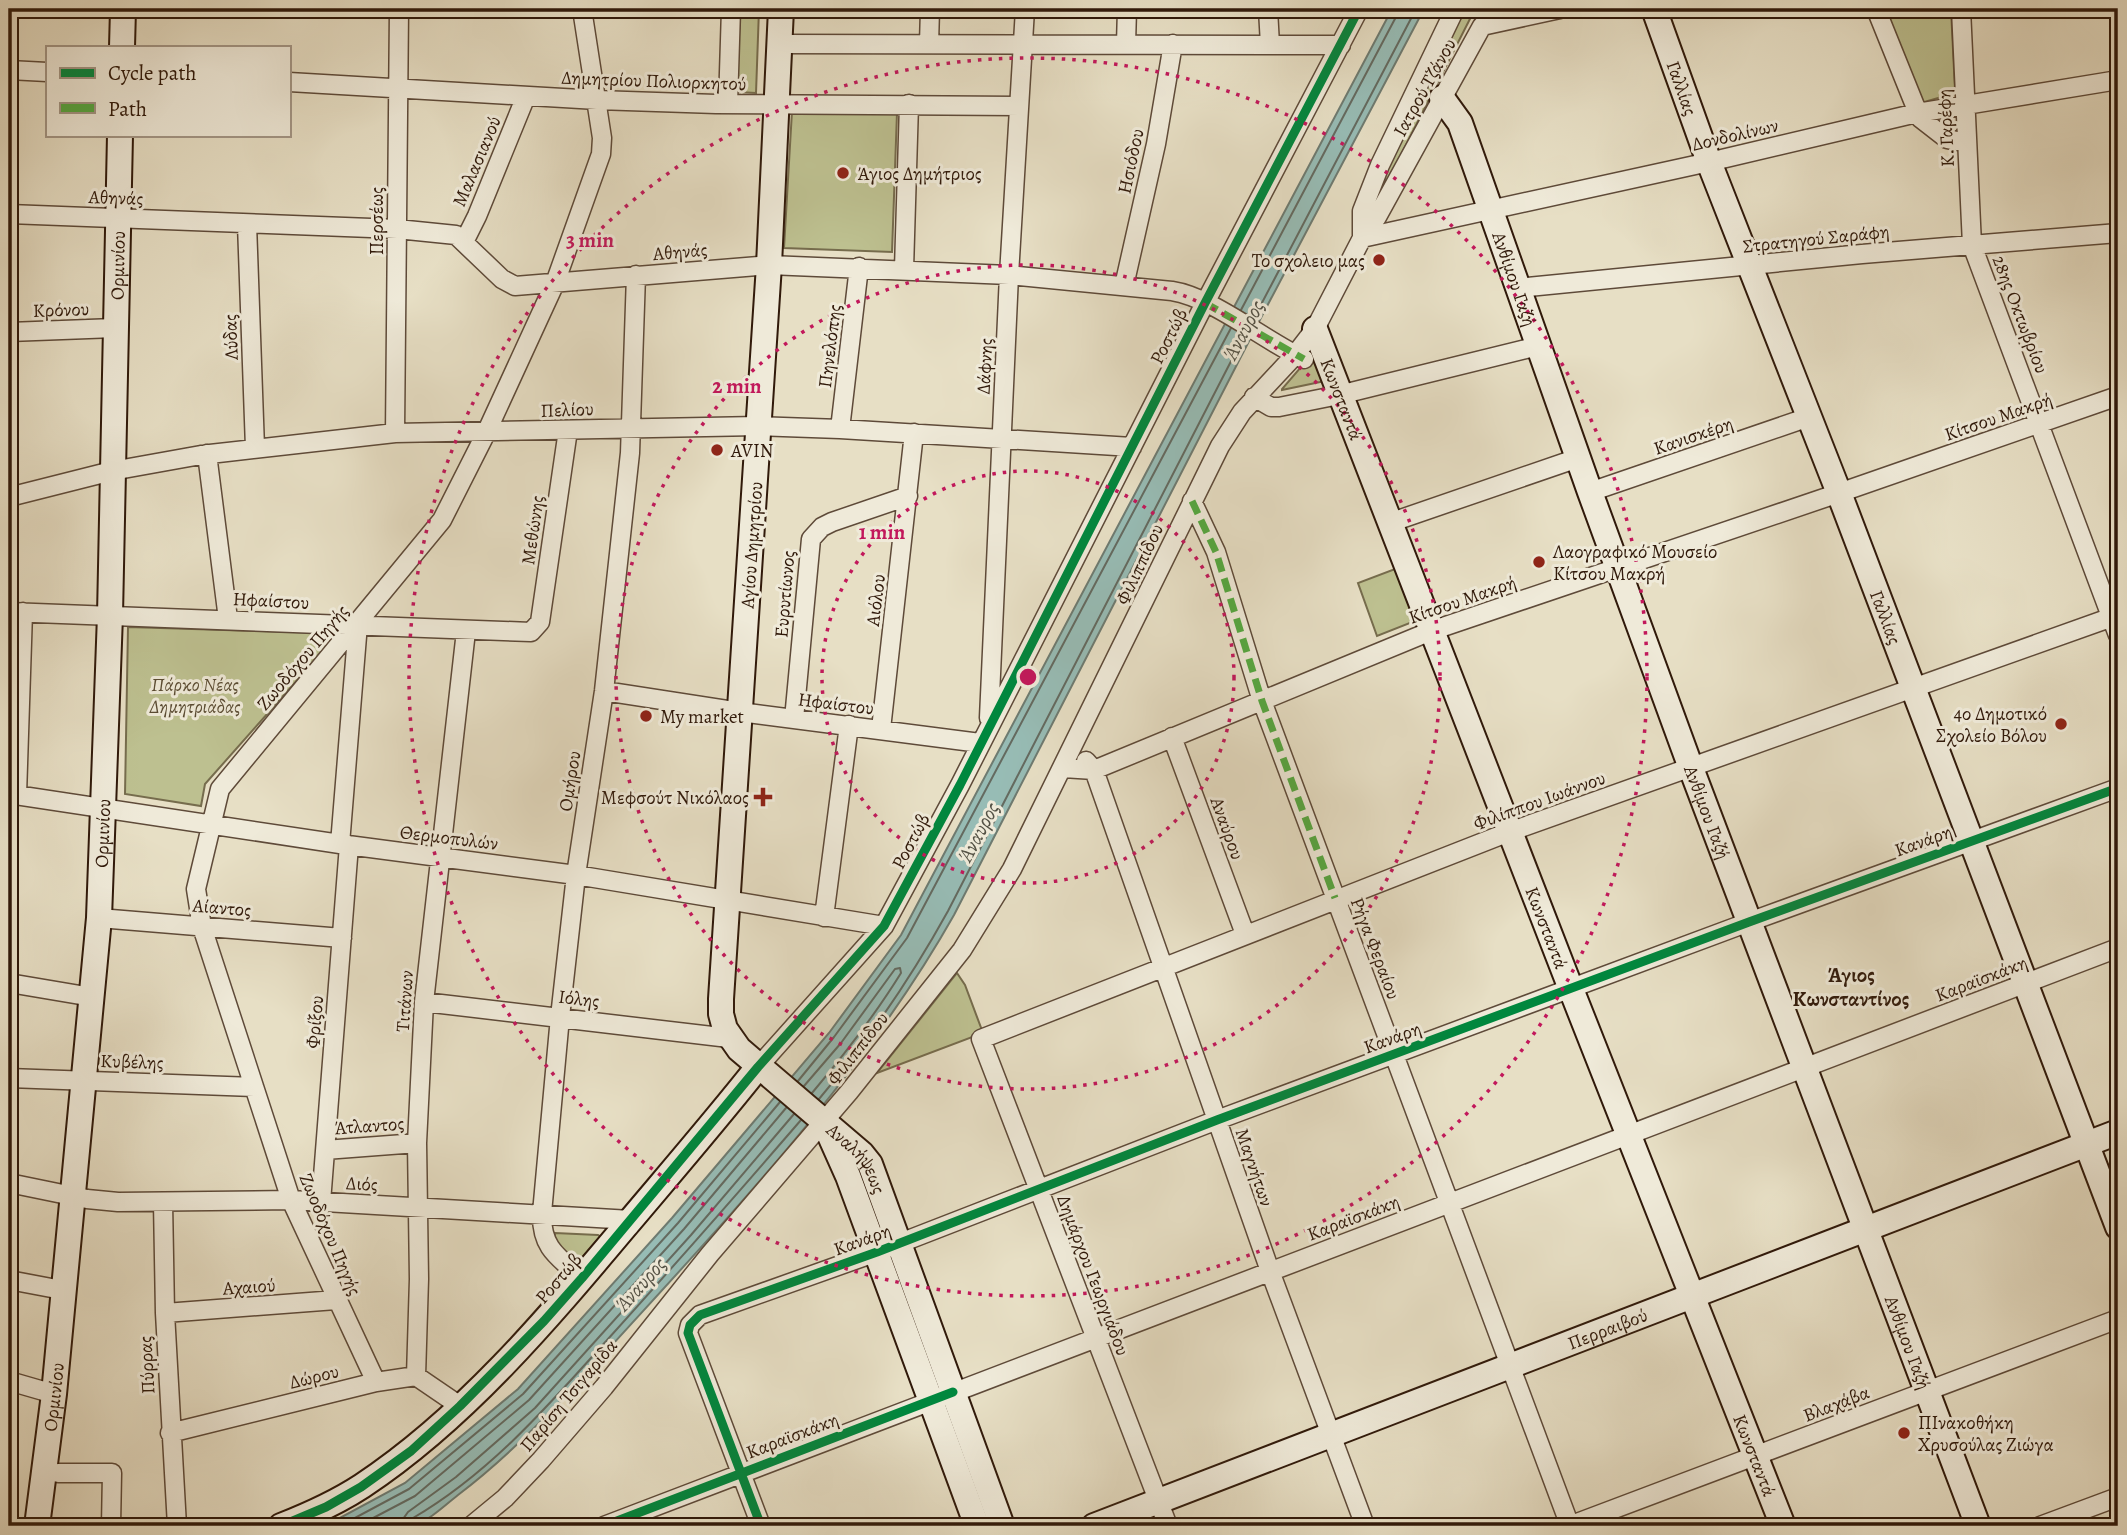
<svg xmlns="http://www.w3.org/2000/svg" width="2127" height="1535" font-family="Alegreya,serif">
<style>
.green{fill:#bdc090;stroke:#766c4d;stroke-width:2}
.water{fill:#97bcb5;stroke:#6e7b71;stroke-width:2}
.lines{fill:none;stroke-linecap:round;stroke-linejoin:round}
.shore{stroke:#646a60;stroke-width:2}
.street-casing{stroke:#5e4a39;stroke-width:21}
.secondary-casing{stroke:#30190a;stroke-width:28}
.street{stroke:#efead9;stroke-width:18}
.secondary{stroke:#efead9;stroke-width:24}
.quiet{stroke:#54a941;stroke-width:7;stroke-dasharray:14 7;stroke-linecap:butt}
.cycleway-casing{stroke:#efead9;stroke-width:13}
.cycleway{stroke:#00873e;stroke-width:9}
.ring{fill:none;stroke:#c2185b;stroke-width:3.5;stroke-dasharray:3.5 7}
.poi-dot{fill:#8f2418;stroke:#efead9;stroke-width:2.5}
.labels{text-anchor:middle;stroke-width:6;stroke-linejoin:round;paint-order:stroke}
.street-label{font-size:19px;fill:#30190a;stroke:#efead9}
.poi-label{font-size:19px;fill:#30190a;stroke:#efead9;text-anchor:start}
.park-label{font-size:19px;font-style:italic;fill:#5a4b32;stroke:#efead9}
.water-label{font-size:21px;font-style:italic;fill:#545246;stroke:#efead9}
.neighbourhood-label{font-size:21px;font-weight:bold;fill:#30190a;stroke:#efead9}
.centre{fill:#c2185b;stroke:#efead9;stroke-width:3.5}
.ring-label{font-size:21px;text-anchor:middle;font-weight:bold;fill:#c2185b;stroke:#efead9;stroke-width:6;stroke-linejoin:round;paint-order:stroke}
</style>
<rect width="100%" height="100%" fill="#e7dfc5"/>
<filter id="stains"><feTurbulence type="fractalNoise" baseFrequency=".00286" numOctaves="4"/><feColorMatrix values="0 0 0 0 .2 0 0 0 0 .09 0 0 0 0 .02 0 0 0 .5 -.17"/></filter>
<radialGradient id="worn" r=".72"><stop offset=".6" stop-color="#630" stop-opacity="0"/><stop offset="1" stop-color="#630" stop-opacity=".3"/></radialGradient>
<path class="green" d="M 740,9 L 759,9 L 756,93 L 737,92 Z
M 1464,9 L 1475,9 L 1373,210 L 1372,209 L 1391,160 Z
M 1885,9 L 1951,9 L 1955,90 L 1952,94 L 1921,103 Z
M 792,111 L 897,113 L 892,252 L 784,248 Z
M 1313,353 L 1325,381 L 1282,390 L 1282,389 Z
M 1395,569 L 1415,621 L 1377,636 L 1358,583 Z
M 128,627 L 325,633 L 324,650 L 205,784 L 201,806 L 125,794 Z
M 957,973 L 965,985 L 983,1033 L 877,1073 Z
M 555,1233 L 598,1235 L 601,1237 L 580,1260 L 576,1261 L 554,1242 Z"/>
<path class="water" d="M 1392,9 L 1424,9 L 1265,310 L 954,915 C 865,1073 735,1210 613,1344 C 564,1398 516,1451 458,1495 C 444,1506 431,1519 415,1525 C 401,1530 343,1526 325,1526 L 405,1483 L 518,1389 L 672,1218 L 829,1033 L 901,935 Z"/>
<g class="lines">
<path class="shore" d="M 1241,310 L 1397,15 L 1398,9
M 1254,318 L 1416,9
M 798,1081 L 834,1037 L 907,938 L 1231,328
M 804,1086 L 841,1043 L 895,969 L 900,968 L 901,973 C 875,1015 844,1055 812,1093
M 819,1099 C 868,1041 911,978 948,911 L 1244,336
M 340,1526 L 409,1489 L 523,1394 L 678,1223 L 780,1102
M 358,1526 L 415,1496 L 529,1400 L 684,1229 L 786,1108
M 402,1526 L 403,1519 L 408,1512 L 456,1477 L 535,1408 L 691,1235 L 794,1114
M 411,1526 L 413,1518 C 490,1473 549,1405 608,1339 C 673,1267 737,1194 801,1120"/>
<g class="street-casing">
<path id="street" d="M 1268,9 L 1270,45
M 1876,9 L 1920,118 L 1947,139 L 1957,141 L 1967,140
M 1961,9 L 1972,245 L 2118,635
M 779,44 L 1341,45
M 929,44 L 930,9
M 1126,44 L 1127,9
M 9,70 L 47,72
M 289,82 L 597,100 L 716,104 L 1019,106
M 728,104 L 731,9
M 9,214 L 397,229 L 456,235 L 502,279 L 515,286 L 769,265 L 1009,275 L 1172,291 C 1212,297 1265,341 1304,359
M 247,224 L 255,448
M 1362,238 L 1709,162 L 1917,113 L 2118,80
M 1362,238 L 1377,217 L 1482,26 L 1560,9
M 464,242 L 477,216 L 526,96
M 904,269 L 909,104
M 1124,286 L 1156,144 L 1173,44
M 1518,288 L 1862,254 L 2118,233
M 9,332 L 115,328
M 1254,397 L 1271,407 L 1279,407 L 1339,395 L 1538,346
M 840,429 L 859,267
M 395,433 L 399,9
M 207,454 L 228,619
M 1590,492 L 1809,417
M 9,497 L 112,471 L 201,455 L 395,433 L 758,426 L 840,429 L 1132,447
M 1192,501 L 1216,552 L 1262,701 L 1570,1526
M 1389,523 L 1578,458
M 9,612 L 531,632 L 540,622 L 568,430
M 604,691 L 740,712 L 980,743
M 989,718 L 1009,275 L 1025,9
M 794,719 L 811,539 L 822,527 L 832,522 L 908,496
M 881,729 L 914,433
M 1172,737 L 1245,934
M 1086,761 L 1094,770 L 1270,1271 L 1365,1526
M 1063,768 L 1094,770 L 1431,631 L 1839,493 L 2118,396
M 9,794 L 340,844 L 576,875 L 884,926
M 17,795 L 23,612
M 340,844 L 358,624
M 824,917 L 849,725
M 99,918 L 342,938
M 9,983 L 92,997
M 424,1002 L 729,1038
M 758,1067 L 884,926 L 960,785 L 1205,303 L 1359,9
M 9,1078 L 254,1087
M 325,1150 L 417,1143
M 9,1183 L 87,1199 L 118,1202 L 291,1200 L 631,1220
M 163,1202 L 165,1313 L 177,1526
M 321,1202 L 349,845
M 582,1278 C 558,1257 541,1248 542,1213 L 560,1017 L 576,875 L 604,691 L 630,453 L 636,275
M 9,1280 L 62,1290
M 165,1313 L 336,1300
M 416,1376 L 419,1279 L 417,1143 L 424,1002 L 466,631
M 9,1381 L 54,1394
M 376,1382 L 291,1200 L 202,927 L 196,889 L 220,789 L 442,520 L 487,431 L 555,283 L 601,154 L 602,138 L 582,9
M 170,1433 L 376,1382 L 416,1376 L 460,1406
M 58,1473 L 112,1473 L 111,1526
M 471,1526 L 505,1498 L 541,1460 L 604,1387 L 710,1254 L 849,1092 L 962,950 L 1012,869 L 1220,446 L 1242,412 L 1295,355 L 1315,329 L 1362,238 L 1362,211 L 1380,165 L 1455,9
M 604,1526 L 2118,948
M 761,1526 L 688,1333 L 690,1325 L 700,1315 L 877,1252 L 1217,1120 L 1749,922 L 2118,788
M 1168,1526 L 981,1039 L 1509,832 L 2118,615
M 1569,1526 L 2118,1319
M 2040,1526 L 2118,1497"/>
</g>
<g class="secondary-casing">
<g id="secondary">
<path id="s1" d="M 781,9 L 769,265 L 721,999 L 721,1014 L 725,1029 L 739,1049 L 862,1154 L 870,1164 L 1002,1526"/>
<path id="s2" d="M 1654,9 L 1709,162 L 1839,493 L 2118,1227"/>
<path d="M 122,47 L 123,9"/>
<path id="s3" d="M 1442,98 L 1460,123 L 1590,492 L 1691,768 L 1978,1526"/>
<path id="s4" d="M 1315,329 L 1571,989 L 1783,1526"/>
<path d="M 827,1129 L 848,1176 L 977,1526"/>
<path id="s5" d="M 37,1526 L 54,1394 L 99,918 L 110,615 L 120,135"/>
<path d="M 281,1526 C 309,1515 336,1503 362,1486 C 465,1418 550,1316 629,1222 C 672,1171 716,1120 758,1067"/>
<path id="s6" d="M 1094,1526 L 2118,1132"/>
</g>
</g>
<use href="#street" class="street"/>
<use href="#secondary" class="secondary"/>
<path class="quiet" d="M 1205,303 L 1304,359
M 1192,501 L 1216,552 L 1262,701 L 1335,898"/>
<g class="cycleway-casing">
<path id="cycleway" d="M 281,1526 L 326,1507 L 361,1487 L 411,1451 L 460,1406 L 544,1321 L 582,1278 L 758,1067 L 884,926 L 960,785 L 1205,303 L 1359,9
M 604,1526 L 953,1392
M 761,1526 L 688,1333 L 690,1325 L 700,1315 L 877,1252 L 1217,1120 L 1749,922 L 2118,788"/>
</g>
<use href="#cycleway" class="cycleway"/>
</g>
<g class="ring">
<circle cx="1028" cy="677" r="206"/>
<circle cx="1028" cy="677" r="412"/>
<circle cx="1028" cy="677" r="619"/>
</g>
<g class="poi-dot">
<circle cx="843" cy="173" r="7"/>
<circle cx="1379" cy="260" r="7"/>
<circle cx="717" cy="450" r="7"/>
<circle cx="1539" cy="562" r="7"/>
<circle cx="646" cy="716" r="7"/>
<circle cx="2061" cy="724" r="7"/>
<path d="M759.5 786.5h7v7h7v7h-7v7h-7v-7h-7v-7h7z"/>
<circle cx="1904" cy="1433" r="7"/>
</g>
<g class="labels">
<g class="street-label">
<text transform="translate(654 80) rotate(2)" y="7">Δημητρίου Πολιορκητού</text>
<text transform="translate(1424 87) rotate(-61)" y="7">Ιατρού Τζάνου</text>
<text dy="7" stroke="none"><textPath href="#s2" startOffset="84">Γαλλίας</textPath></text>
<text transform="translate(1945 128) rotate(-93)" y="7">Κ. Γαρέφη</text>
<text transform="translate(1735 134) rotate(-13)" y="7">Δονδολίνων</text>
<text transform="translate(476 161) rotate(-67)" y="7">Μαλασιανού</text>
<text transform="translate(1130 161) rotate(-78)" y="7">Ησιόδου</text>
<text transform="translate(116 197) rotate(2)" y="7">Αθηνάς</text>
<text transform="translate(376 221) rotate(-90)" y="7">Περσέως</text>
<text transform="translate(1816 238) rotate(-6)" y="7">Στρατηγού Σαράφη</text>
<text transform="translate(680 251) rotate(-5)" y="7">Αθηνάς</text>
<text dy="7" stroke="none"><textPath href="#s5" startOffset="1264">Ορμινίου</textPath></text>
<text dy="7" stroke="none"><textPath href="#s3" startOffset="196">Ανθίμου Γαζή</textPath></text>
<text transform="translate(61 309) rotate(-2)" y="7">Κρόνου</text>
<text transform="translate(2021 314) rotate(69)" y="7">28ης Οκτωβρίου</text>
<text transform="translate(1168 336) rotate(-63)" y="7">Ροστώβ</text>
<text transform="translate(230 337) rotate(-92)" y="7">Λύδας</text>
<text transform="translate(829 346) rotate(-83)" y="7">Πηνελόπης</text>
<text transform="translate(984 366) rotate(-87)" y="7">Δάφνης</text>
<text dy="7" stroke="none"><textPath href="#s4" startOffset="75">Κωνσταντά</textPath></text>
<text transform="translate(567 409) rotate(-2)" y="7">Πελίου</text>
<text transform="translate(1998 416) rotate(-19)" y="7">Κίτσου Μακρή</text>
<text transform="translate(1693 435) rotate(-19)" y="7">Κανισκέρη</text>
<text transform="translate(532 530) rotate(-82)" y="7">Μεθώνης</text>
<text transform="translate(751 545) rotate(-86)" y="7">Αγίου Δημητρίου</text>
<text transform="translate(1139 564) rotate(-65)" y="7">Φιλιππίδου</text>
<text transform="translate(784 594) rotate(-85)" y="7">Ευρυτίωνος</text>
<text transform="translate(1462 599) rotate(-19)" y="7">Κίτσου Μακρή</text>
<text transform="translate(271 600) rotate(3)" y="7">Ηφαίστου</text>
<text transform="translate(875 600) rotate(-83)" y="7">Αιόλου</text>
<text dy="7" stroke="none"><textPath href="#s2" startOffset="651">Γαλλίας</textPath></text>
<text transform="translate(302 657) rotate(-50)" y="7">Ζωοδόχου Πηγής</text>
<text transform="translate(836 703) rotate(7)" y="7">Ηφαίστου</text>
<text transform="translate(569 781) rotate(-81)" y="7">Ομήρου</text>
<text transform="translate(1539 800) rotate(-20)" y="7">Φιλίππου Ιωάννου</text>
<text dy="7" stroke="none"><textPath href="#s3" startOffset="763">Ανθίμου Γαζή</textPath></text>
<text transform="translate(1228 828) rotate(70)" y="7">Αναύρου</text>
<text dy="7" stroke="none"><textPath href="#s5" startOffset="696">Ορμινίου</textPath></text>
<text transform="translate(449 837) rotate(7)" y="7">Θερμοπυλών</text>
<text transform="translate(1923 840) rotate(-20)" y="7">Κανάρη</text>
<text transform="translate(910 841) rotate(-62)" y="7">Ροστώβ</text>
<text transform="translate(222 907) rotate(5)" y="7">Αίαντος</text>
<text dy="7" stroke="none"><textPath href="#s4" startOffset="642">Κωνσταντά</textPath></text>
<text transform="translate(1376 948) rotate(69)" y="7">Ρήγα Φεραίου</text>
<text transform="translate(1981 978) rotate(-21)" y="7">Καραϊσκάκη</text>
<text transform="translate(579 998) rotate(7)" y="7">Ιόλης</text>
<text transform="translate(404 1001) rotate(-86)" y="7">Τιτάνων</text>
<text transform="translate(314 1022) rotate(-85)" y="7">Φρίξου</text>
<text transform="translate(1392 1037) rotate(-20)" y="7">Κανάρη</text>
<text transform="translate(857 1048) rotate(-52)" y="7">Φιλιππίδου</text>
<text transform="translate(132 1061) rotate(2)" y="7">Κυβέλης</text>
<text transform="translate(369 1125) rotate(-4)" y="7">Άτλαντος</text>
<text dy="7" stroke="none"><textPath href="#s1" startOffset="1209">Αναλήψεως</textPath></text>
<text transform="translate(1255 1167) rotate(71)" y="7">Μαγνήτων</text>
<text transform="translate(362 1183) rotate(3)" y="7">Διός</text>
<text transform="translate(1353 1217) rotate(-21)" y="7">Καραϊσκάκη</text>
<text transform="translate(331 1234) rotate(67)" y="7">Ζωοδόχου Πηγής</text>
<text transform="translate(862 1239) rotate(-20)" y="7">Κανάρη</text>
<text transform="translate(1094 1275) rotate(69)" y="7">Δημάρχου Γεωργιάδου</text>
<text transform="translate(558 1278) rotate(-49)" y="7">Ροστώβ</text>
<text transform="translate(249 1286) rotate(-4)" y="7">Αχαιού</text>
<text dy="7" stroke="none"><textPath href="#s6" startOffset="550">Περραιβού</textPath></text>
<text dy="7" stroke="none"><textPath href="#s3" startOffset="1330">Ανθίμου Γαζή</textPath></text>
<text transform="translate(146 1365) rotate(-93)" y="7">Πύρρας</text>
<text transform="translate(314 1376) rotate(-14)" y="7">Δώρου</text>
<text transform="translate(568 1395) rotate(-50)" y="7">Παρίση Τσιγαρίδα</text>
<text dy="7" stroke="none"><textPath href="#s5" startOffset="130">Ορμινίου</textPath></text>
<text transform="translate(1836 1403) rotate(-21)" y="7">Βλαχάβα</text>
<text transform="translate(792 1435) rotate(-21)" y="7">Καραϊσκάκη</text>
<text dy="7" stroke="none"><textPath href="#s4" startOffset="1209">Κωνσταντά</textPath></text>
</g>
<g class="poi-label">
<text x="857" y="180">Άγιος Δημήτριος</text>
<text x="1365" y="267" text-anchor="end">Το σχολειο μας</text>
<text x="731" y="457">AVIN</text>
<text x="1553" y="558">Λαογραφικό Μουσείο<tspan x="1553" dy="22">Κίτσου Μακρή</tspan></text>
<text x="2047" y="720" text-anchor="end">4ο Δημοτικό<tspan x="2047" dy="22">Σχολείο Βόλου</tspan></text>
<text x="660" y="723">My market</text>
<text x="749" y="804" text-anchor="end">Μεφσούτ Νικόλαος</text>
<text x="1918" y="1429">ΠΙνακοθήκη<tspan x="1918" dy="22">Χρυσούλας Ζιώγα</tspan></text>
</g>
<g class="park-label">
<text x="195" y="691">Πάρκο Νέας<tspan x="195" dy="22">Δημητριάδας</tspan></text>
</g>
<g class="water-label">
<text transform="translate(1243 331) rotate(-62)" y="7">Άναυρος</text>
<text transform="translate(978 833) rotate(-62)" y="7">Άναυρος</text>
<text transform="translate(640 1285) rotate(-48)" y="7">Άναυρος</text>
</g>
<g class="neighbourhood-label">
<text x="1851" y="982">Άγιος<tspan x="1851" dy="24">Κωνσταντίνος</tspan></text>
</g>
</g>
<circle cx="1028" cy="677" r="10" class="centre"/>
<g class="ring-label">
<text x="590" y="247">3 min</text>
<text x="737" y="393">2 min</text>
<text x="882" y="539">1 min</text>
</g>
<rect width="2127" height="1535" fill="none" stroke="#e7dfc5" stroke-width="35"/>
<rect x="10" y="10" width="2106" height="1514" fill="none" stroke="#30190a" stroke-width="3.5"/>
<rect x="18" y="18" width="2092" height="1500" fill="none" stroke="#30190a" stroke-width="2"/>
<rect x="46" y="46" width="245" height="91" fill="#efead9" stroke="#a39686" stroke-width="2"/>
<rect x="60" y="68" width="35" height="10" fill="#00873e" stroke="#a39686" stroke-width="2"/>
<text x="108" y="80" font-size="21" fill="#30190a">Cycle path</text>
<rect x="60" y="103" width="35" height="10" fill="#54a941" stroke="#a39686" stroke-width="2"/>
<text x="108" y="116" font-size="21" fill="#30190a">Path</text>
<rect width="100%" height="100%" filter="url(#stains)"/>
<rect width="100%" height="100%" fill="url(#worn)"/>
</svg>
